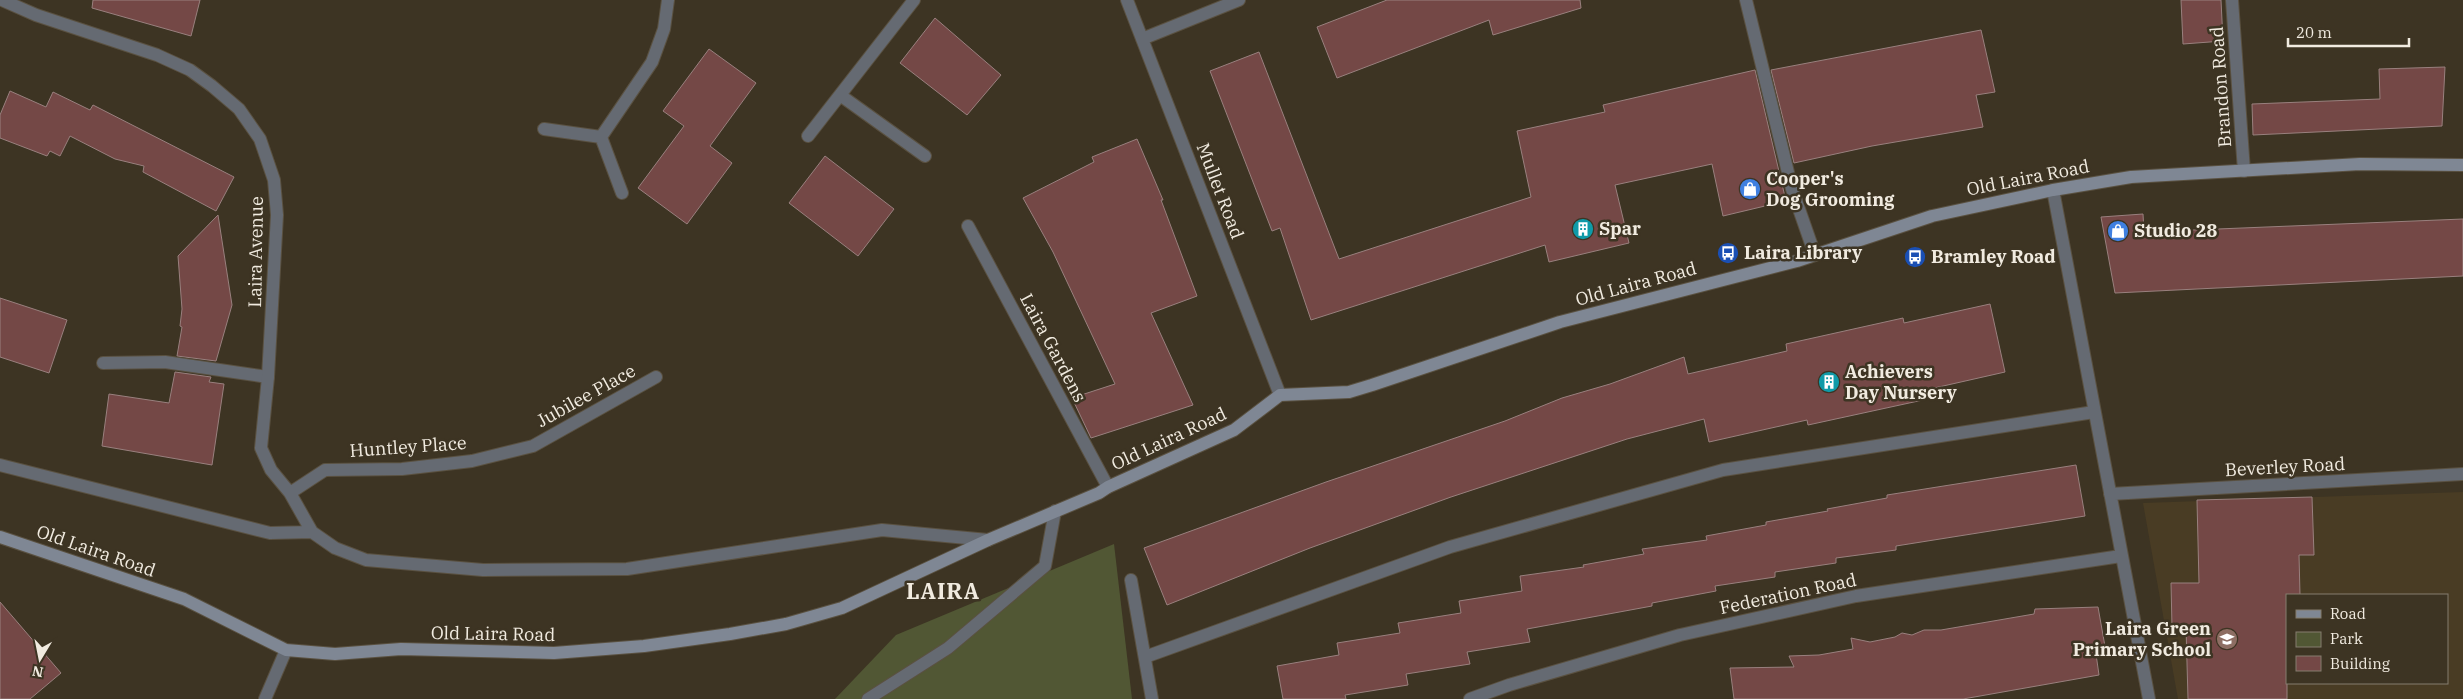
<svg xmlns="http://www.w3.org/2000/svg" width="2463" height="699" font-family="'IBM Plex Serif',serif">
<style>
.built{fill:#493c24;fill-rule:evenodd}
.green{fill:#515734}
.building{fill:#744846;stroke:#99807e}
.lines{fill:none;stroke-linecap:round;stroke-linejoin:round}
.service-casing{stroke:#5a5141;stroke-width:14}
.minor-casing{stroke:#5a5141;stroke-width:14}
.secondary-casing{stroke:#5a5141;stroke-width:14}
.service{stroke:#656a72;stroke-width:12}
.minor{stroke:#656a72;stroke-width:12}
.secondary{stroke:#7f8794;stroke-width:12}
.labels{text-anchor:middle;stroke-width:5;stroke-linejoin:round;paint-order:stroke}
.street-label{font-size:18px;fill:#f1ebe0;stroke:#3d3423}
.poi-label{font-size:18px;font-weight:bold;fill:#f1ebe0;stroke:#3d3423;text-anchor:start}
.district-label{font-size:22px;font-weight:bold;letter-spacing:1px;fill:#f1ebe0;stroke:#3d3423}
</style>
<rect width="100%" height="100%" fill="#3d3423"/>
<path class="built" d="M 2463,492 L 2463,699 L 2178,699 L 2143,503 ZM 2287,595 L 2447,595 L 2447,683 L 2287,683 Z"/>
<path class="green" d="M 1114,544 L 1132,699 L 835,699 L 896,635 Z"/>
<path class="building" d="M 93,0 L 200,0 L 191,36 L 92,8 Z
M 1387,0 L 1580,0 L 1581,8 L 1493,35 L 1489,20 L 1337,78 L 1317,27 Z
M 2181,0 L 2221,0 L 2223,41 L 2183,44 Z
M 935,18 L 1001,75 L 967,115 L 900,63 Z
M 1981,30 L 1995,92 L 1976,95 L 1983,127 L 1872,146 L 1794,163 L 1771,70 Z
M 709,49 L 756,83 L 710,146 L 732,163 L 687,224 L 638,188 L 684,126 L 663,111 Z
M 1259,52 L 1339,259 L 1531,197 L 1517,131 L 1605,112 L 1603,105 L 1755,70 L 1786,201 L 1723,216 L 1712,164 L 1615,185 L 1629,243 L 1549,262 L 1545,245 L 1311,320 L 1280,228 L 1272,231 L 1210,71 Z
M 2445,67 L 2442,126 L 2253,135 L 2252,104 L 2380,99 L 2379,69 Z
M 10,91 L 46,107 L 53,92 L 90,110 L 93,105 L 234,177 L 216,211 L 143,172 L 144,166 L 115,159 L 70,136 L 60,156 L 50,151 L 47,156 L 0,138 L 0,115 Z
M 1137,139 L 1163,200 L 1161,200 L 1197,296 L 1151,313 L 1193,405 L 1091,438 L 1072,398 L 1115,384 L 1053,252 L 1023,198 L 1094,162 L 1092,157 Z
M 825,156 L 894,209 L 858,256 L 789,203 Z
M 2143,214 L 2144,232 L 2463,219 L 2463,276 L 2115,293 L 2101,217 Z
M 218,215 L 232,305 L 216,361 L 177,356 L 182,327 L 180,326 L 182,309 L 178,256 Z
M 0,298 L 67,320 L 49,373 L 0,357 Z
M 1990,304 L 2005,372 L 1921,391 L 1923,400 L 1808,425 L 1807,420 L 1709,442 L 1704,419 L 1627,439 L 1451,497 L 1310,548 L 1167,605 L 1144,548 L 1326,482 L 1505,421 L 1562,398 L 1610,384 L 1684,357 L 1688,374 L 1787,351 L 1786,344 L 1903,318 L 1904,323 Z
M 175,372 L 211,377 L 209,382 L 224,384 L 212,465 L 102,446 L 109,394 L 169,403 Z
M 2076,465 L 2085,516 L 1896,546 L 1896,550 L 1836,558 L 1836,563 L 1775,572 L 1775,577 L 1715,586 L 1716,591 L 1652,603 L 1652,606 L 1527,629 L 1530,642 L 1467,652 L 1470,664 L 1406,674 L 1408,685 L 1345,695 L 1346,699 L 1283,699 L 1277,666 L 1339,655 L 1337,643 L 1400,633 L 1398,623 L 1461,613 L 1459,601 L 1522,591 L 1520,576 L 1584,567 L 1583,565 L 1644,554 L 1642,549 L 1707,540 L 1706,536 L 1766,525 L 1766,522 L 1828,511 L 1827,509 L 1887,498 L 1887,495 Z
M 2312,497 L 2314,555 L 2299,555 L 2300,595 L 2287,595 L 2287,699 L 2188,699 L 2186,627 L 2172,627 L 2171,583 L 2199,583 L 2197,500 Z
M 0,602 L 61,673 L 30,699 L 0,699 Z
M 2098,607 L 2106,652 L 2096,654 L 2099,675 L 1963,699 L 1734,699 L 1730,668 L 1794,667 L 1789,656 L 1819,655 L 1853,649 L 1851,638 L 1870,642 L 1895,637 L 1902,633 L 1912,635 L 1924,630 L 1941,630 L 2034,614 L 2035,609 Z"/>
<g class="lines">
<g class="service-casing">
<path id="service" d="M 1746,0 L 1792,189 L 1815,255
M 968,226 L 1108,487
M 103,363 L 165,362 L 268,377
M 1131,580 L 1152,699
M 1145,657 L 1450,547 L 1723,470 L 2094,412
M 868,699 L 948,648 L 1045,566 L 1055,511"/>
</g>
<g class="minor-casing">
<path id="minor" d="M 2,0 L 36,15 L 157,55 L 190,70 L 212,86 L 239,109 L 260,139 L 274,180 L 277,215 L 268,377 L 261,448 L 271,470 L 290,493 L 312,532
M 1127,0 L 1280,395
M 2232,0 L 2244,171
M 1142,39 L 1239,0
M 840,95 L 925,156
M 544,129 L 601,137 L 622,193
M 808,136 L 914,0
M 601,137 L 652,62 L 664,29 L 668,0
M 2053,190 L 2149,699
M 0,465 L 270,533 L 312,532 L 335,548 L 366,560 L 483,570 L 627,569 L 882,530 L 988,540
M 290,493 L 325,470 L 402,469 L 472,461 L 533,446 L 656,377
M 2110,494 L 2463,474
M 265,699 L 286,650
M 1470,699 L 1509,685 L 1680,635 L 1856,596 L 2121,556"/>
</g>
<g class="secondary-casing">
<path id="secondary" d="M 0,537 L 184,599 L 286,650 L 335,654 L 401,649 L 554,653 L 644,646 L 730,634 L 786,624 L 842,608 L 988,540 L 1099,493 L 1108,487 L 1234,430 L 1280,395 L 1349,392 L 1372,385 L 1560,322 L 1797,261 L 1932,216 L 2053,190 L 2131,177 L 2360,164 L 2463,165"/>
</g>
<use href="#service" class="service"/>
<use href="#minor" class="minor"/>
<use href="#secondary" class="secondary"/>
</g>
<defs>
<g id="shop-disc" transform="scale(1.125)"><circle r="9.5" fill="#3f7fe0" stroke="#3d3423"/><path d="M-5-2.5h2.3a2.7 3.5 0 0 1 5.4 0H5L5.5 6h-11ZM-1.5-2.5h3a1.5 2.3 0 0 0-3 0Z" fill="#fff"/></g>
<g id="building-disc" transform="scale(1.125)"><circle r="9.5" fill="#0f9aa8" stroke="#3d3423"/><path d="M-4-6H4V6H1V3H-1V6H-4ZM-2.5-4.3h1.7v1.8h-1.7ZM.8-4.3h1.7v1.8H.8ZM-2.5-1h1.7V.8h-1.7ZM.8-1h1.7V.8H.8Z" fill="#fff"/></g>
<g id="bus-disc" transform="scale(1.125)"><circle r="9.5" fill="#1a4fb4" stroke="#3d3423"/><path d="M-5-6H5V4H4V6H2V4H-2V6H-4V4H-5ZM-3.5-4V0h7V-4ZM-3.5 1.2v1.5H-2V1.2ZM2 1.2v1.5H3.5V1.2Z" fill="#fff"/></g>
<g id="school-disc" transform="scale(1.125)"><circle r="9.5" fill="#8d6e63" stroke="#3d3423"/><path d="M0-5L7-2L0 1L-7-2ZM-4 1L0 2.5L4 1V4Q0 6-4 4Z" fill="#fff"/></g>
</defs>
<g fill-rule="evenodd">
<use href="#shop-disc" x="1750" y="189"/>
<use href="#building-disc" x="1583" y="229"/>
<use href="#shop-disc" x="2118" y="231"/>
<use href="#bus-disc" x="1728" y="253"/>
<use href="#bus-disc" x="1915" y="257"/>
<use href="#building-disc" x="1829" y="382"/>
<use href="#school-disc" x="2227" y="639"/>
</g>
<g class="labels">
<g class="street-label">
<text transform="translate(2221 87) rotate(-94)" y="6">Brandon Road</text>
<text transform="translate(2028 178) rotate(-11)" y="6">Old Laira Road</text>
<text transform="translate(1220 191) rotate(69)" y="6">Mullet Road</text>
<text transform="translate(256 252) rotate(-89)" y="6">Laira Avenue</text>
<text transform="translate(1636 284) rotate(-15)" y="6">Old Laira Road</text>
<text transform="translate(1053 348) rotate(62)" y="6">Laira Gardens</text>
<text transform="translate(586 396) rotate(-29)" y="6">Jubilee Place</text>
<text transform="translate(1169 439) rotate(-25)" y="6">Old Laira Road</text>
<text transform="translate(408 447) rotate(-4)" y="6">Huntley Place</text>
<text transform="translate(2285 467) rotate(-3)" y="6">Beverley Road</text>
<text transform="translate(96 551) rotate(19)" y="6">Old Laira Road</text>
<text transform="translate(1788 594) rotate(-12)" y="6">Federation Road</text>
<text transform="translate(493 634) rotate(1)" y="6">Old Laira Road</text>
</g>
<g class="poi-label">
<text x="1766" y="185">Cooper's<tspan x="1766" dy="21">Dog Grooming</tspan></text>
<text x="1599" y="235">Spar</text>
<text x="2134" y="237">Studio 28</text>
<text x="1744" y="259">Laira Library</text>
<text x="1931" y="263">Bramley Road</text>
<text x="1845" y="378">Achievers<tspan x="1845" dy="21">Day Nursery</tspan></text>
<text x="2211" y="635" text-anchor="end">Laira Green<tspan x="2211" dy="21">Primary School</tspan></text>
</g>
<g class="district-label">
<text x="943" y="599">LAIRA</text>
</g>
</g>
<rect x="2286" y="594" width="162" height="90" fill="#3d3423" stroke="#857d6f"/>
<rect x="2296" y="610" width="25" height="8" fill="#7f8794" stroke="#857d6f"/>
<text x="2330" y="619" font-size="15" fill="#f1ebe0">Road</text>
<rect x="2296" y="632" width="25" height="15" fill="#515734" stroke="#857d6f"/>
<text x="2330" y="644" font-size="15" fill="#f1ebe0">Park</text>
<rect x="2296" y="656" width="25" height="15" fill="#744846" stroke="#857d6f"/>
<text x="2330" y="669" font-size="15" fill="#f1ebe0">Building</text>
<g transform="translate(40 659) rotate(190)" stroke="#3d3423" stroke-width="4" paint-order="stroke">
<path d="M0-4L9 19L0 12L-9 19Z" fill="#f1ebe0"/>
<text y="-8" font-size="14" font-weight="bold" text-anchor="middle" fill="#f1ebe0">N</text>
</g>
<path d="M2288 38v8h121v-8" fill="none" stroke="#f1ebe0" stroke-width="2.5"/>
<text x="2296" y="38" font-size="15" fill="#f1ebe0" stroke="#3d3423" stroke-width="4" paint-order="stroke">20 m</text>
</svg>
